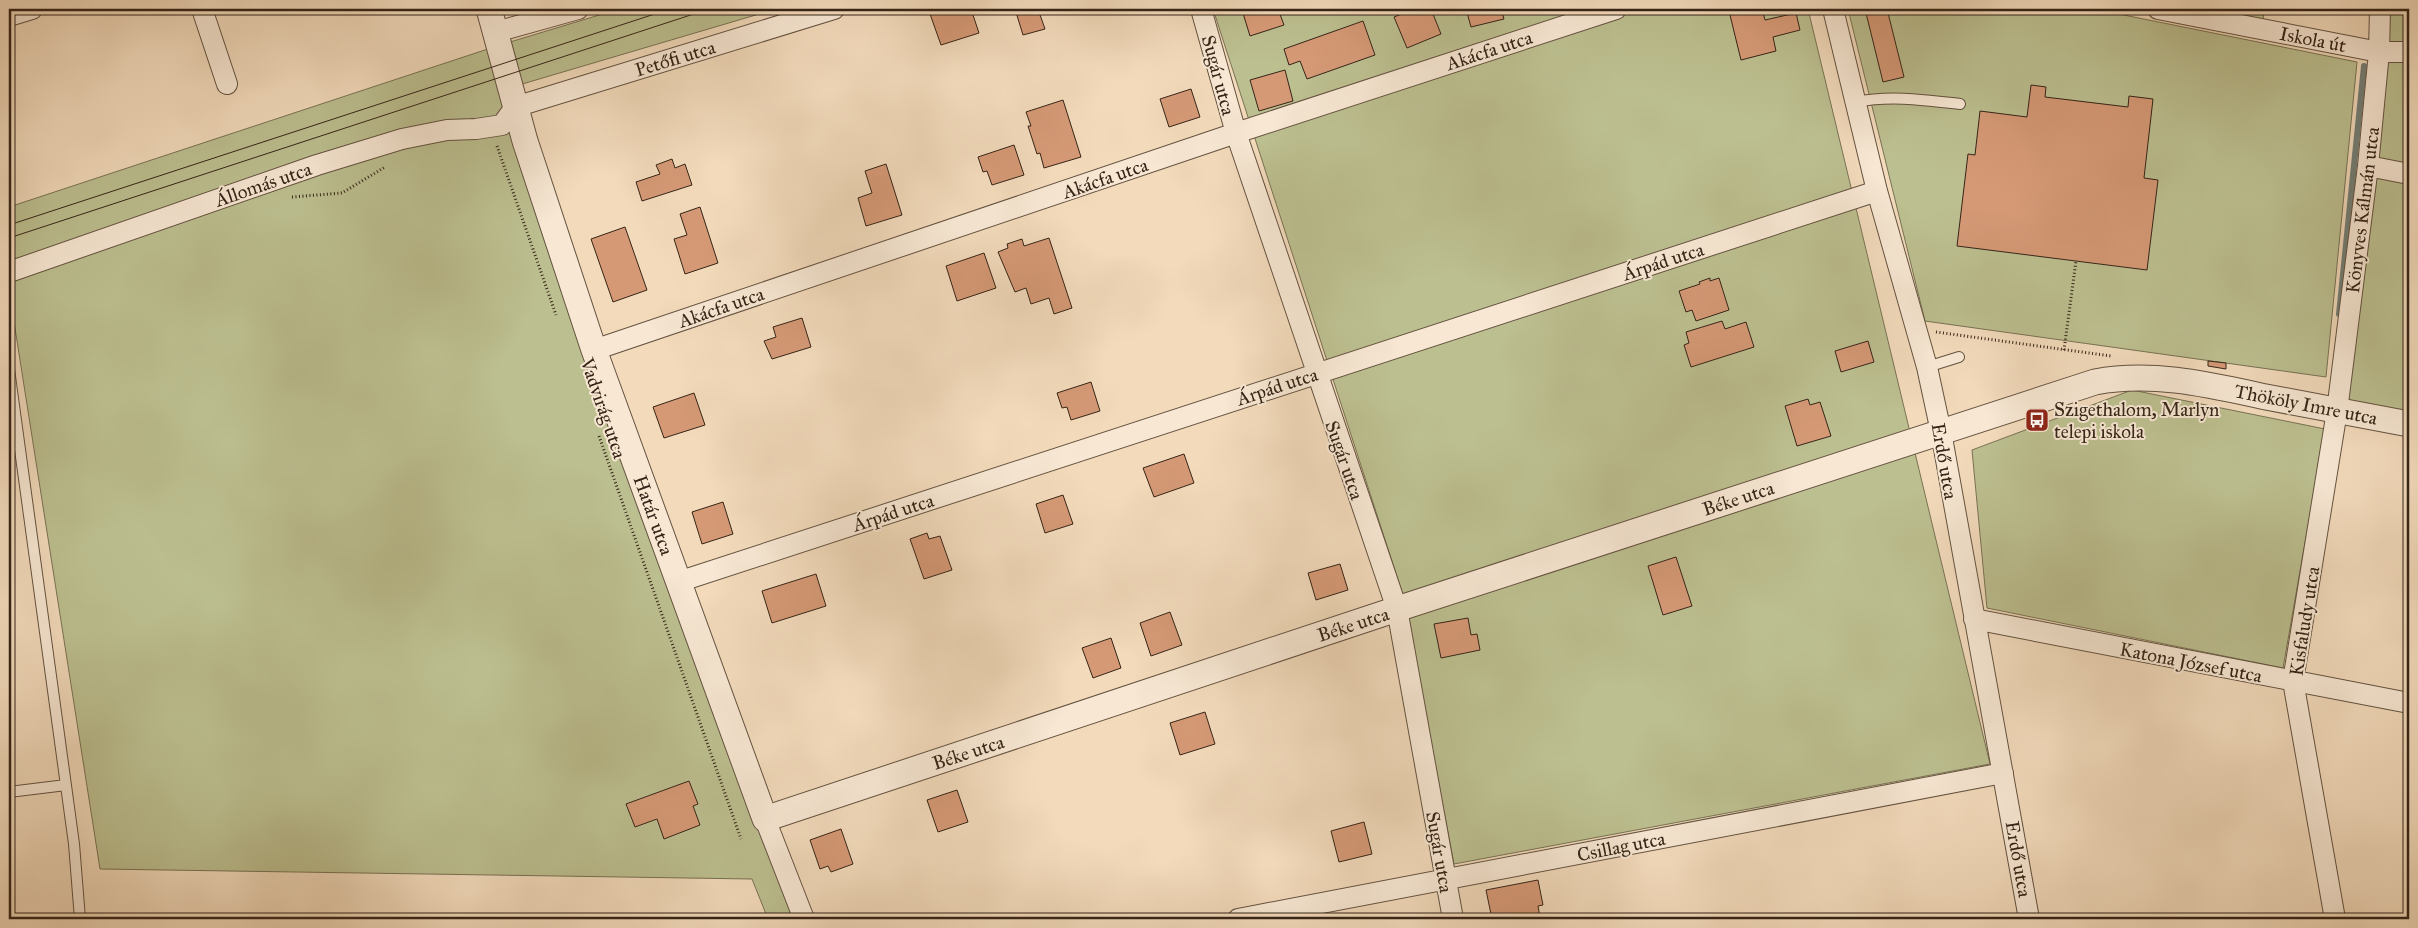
<svg xmlns="http://www.w3.org/2000/svg" width="2418" height="928" font-family="'IM FELL Great Primer',serif">
<style>
.green{fill:#bcbf90;stroke:#787254}
.lines{fill:none;stroke-linecap:round;stroke-linejoin:round}
.stream{stroke:#737e76;stroke-width:6}
.building{fill:#d59976;stroke:#352417}
.service-casing{stroke:#645240;stroke-width:12}
.minor-casing{stroke:#645240;stroke-width:22}
.tertiary-casing{stroke:#645240;stroke-width:27}
.path{stroke:#352417;stroke-width:3;stroke-dasharray:1 2.5;stroke-linecap:butt}
.service{stroke:#f7e7d3;stroke-width:10}
.minor{stroke:#f7e7d3;stroke-width:20}
.tertiary{stroke:#f7e7d3;stroke-width:25}
.tram{stroke:#352417;stroke-width:1}
.labels{text-anchor:middle;stroke-width:4;stroke-linejoin:round;paint-order:stroke}
.street-label{font-size:19px;fill:#352417;stroke:#f7e7d3}
.poi-label{font-size:19px;fill:#352417;stroke:#f7e7d3;text-anchor:start}
</style>
<rect width="100%" height="100%" fill="#f2dabb"/>
<filter id="stains"><feTurbulence type="fractalNoise" baseFrequency=".004" numOctaves="4"/><feColorMatrix values="0 0 0 0 .2 0 0 0 0 .09 0 0 0 0 .02 0 0 0 .5 -.17"/></filter>
<radialGradient id="worn" r=".72"><stop offset=".6" stop-color="#630" stop-opacity="0"/><stop offset="1" stop-color="#630" stop-opacity=".3"/></radialGradient>
<path class="green" d="M 619,9 L 776,9 L 502,90 L 585,349 L 793,919 L 768,919 L 752,879 L 100,869 L 9,290 L 9,207 L 497,46 Z
M 1213,9 L 1808,9 L 1990,764 L 1454,864 L 1402,592 Z
M 1848,9 L 2094,9 L 2357,62 L 2326,377 L 1925,321 Z
M 2193,9 L 2264,9 L 2263,21 Z
M 2380,9 L 2409,9 L 2409,424 L 2337,411 Z
M 2132,390 L 2325,429 L 2283,668 L 1987,608 L 1972,450 Z"/>
<g class="lines">
<path class="stream" d="M 2339,314 L 2364,66"/>
</g>
<path class="building" d="M 945,9 L 971,9 L 979,33 L 941,45 L 930,14 Z
M 1015,9 L 1038,9 L 1045,29 L 1023,35 Z
M 1278,9 L 1284,25 L 1250,36 L 1242,10 Z
M 1414,9 L 1431,9 L 1441,34 L 1407,48 L 1394,17 Z
M 1466,9 L 1501,9 L 1504,19 L 1471,27 Z
M 1739,9 L 1762,9 L 1765,20 L 1796,13 L 1800,30 L 1773,37 L 1776,51 L 1741,60 L 1729,11 Z
M 1766,9 L 1785,9 L 1767,13 Z
M 1865,9 L 1887,9 L 1904,77 L 1883,82 Z
M 1363,21 L 1375,55 L 1307,79 L 1300,61 L 1289,65 L 1284,49 Z
M 1285,70 L 1293,101 L 1259,111 L 1250,80 Z
M 2031,85 L 2046,87 L 2045,97 L 2128,107 L 2129,96 L 2153,99 L 2144,178 L 2158,180 L 2147,270 L 1957,246 L 1968,154 L 1975,155 L 1980,111 L 2027,117 Z
M 1191,89 L 1200,117 L 1169,127 L 1160,99 Z
M 1063,100 L 1081,157 L 1044,168 L 1040,153 L 1037,154 L 1028,126 L 1031,126 L 1026,112 Z
M 1014,145 L 1024,175 L 992,185 L 987,171 L 983,172 L 978,157 Z
M 672,159 L 675,168 L 685,164 L 692,185 L 642,201 L 636,182 L 660,174 L 656,165 Z
M 886,164 L 902,215 L 866,226 L 858,198 L 872,193 L 865,171 Z
M 700,207 L 718,263 L 685,274 L 674,239 L 687,235 L 680,214 Z
M 625,227 L 647,290 L 613,302 L 591,239 Z
M 1049,238 L 1072,308 L 1054,314 L 1049,298 L 1031,304 L 1026,288 L 1015,292 L 998,252 L 1008,248 L 1007,244 L 1022,239 L 1024,246 Z
M 984,253 L 996,288 L 957,301 L 946,266 Z
M 1710,278 L 1710,281 L 1719,278 L 1729,310 L 1696,321 L 1692,310 L 1686,312 L 1679,291 L 1700,284 L 1699,282 Z
M 802,318 L 811,347 L 772,359 L 764,341 L 776,337 L 773,327 Z
M 1722,321 L 1725,329 L 1746,322 L 1754,347 L 1691,367 L 1684,345 L 1689,343 L 1686,332 Z
M 1868,341 L 1874,362 L 1841,372 L 1835,351 Z
M 2208,361 L 2226,363 L 2226,369 L 2208,366 Z
M 1091,382 L 1100,411 L 1071,420 L 1067,407 L 1062,408 L 1057,393 Z
M 694,393 L 705,425 L 664,438 L 653,407 Z
M 1808,399 L 1810,405 L 1820,402 L 1831,436 L 1797,446 L 1785,406 Z
M 1184,454 L 1194,483 L 1154,497 L 1143,468 Z
M 1063,495 L 1073,524 L 1045,533 L 1036,504 Z
M 723,502 L 733,534 L 702,544 L 692,512 Z
M 927,533 L 929,539 L 940,536 L 952,570 L 924,579 L 910,539 Z
M 1676,557 L 1692,606 L 1663,615 L 1648,566 Z
M 1340,564 L 1348,590 L 1316,600 L 1308,573 Z
M 816,574 L 826,606 L 772,623 L 762,591 Z
M 1170,612 L 1182,645 L 1151,656 L 1140,623 Z
M 1468,618 L 1471,635 L 1477,634 L 1480,650 L 1441,658 L 1434,624 Z
M 1111,638 L 1121,668 L 1093,678 L 1082,648 Z
M 1205,712 L 1215,744 L 1180,755 L 1170,723 Z
M 689,781 L 698,804 L 693,806 L 700,825 L 664,839 L 657,819 L 635,827 L 626,804 Z
M 957,790 L 968,822 L 938,832 L 927,800 Z
M 1364,822 L 1372,854 L 1339,862 L 1331,831 Z
M 841,829 L 853,864 L 831,872 L 828,866 L 820,869 L 810,840 Z
M 1538,880 L 1543,905 L 1538,906 L 1540,917 L 1529,919 L 1492,919 L 1486,890 Z"/>
<g class="lines">
<g class="service-casing">
<path id="service" d="M 1856,102 C 1890,95 1925,100 1960,104
M 1927,367 L 1959,357
M 9,369 L 74,844 L 80,919
M 9,792 L 66,785"/>
</g>
<g class="minor-casing">
<path id="minor" d="M 202,9 L 227,84
M 1201,9 L 1236,133 L 1397,609 L 1453,919
M 1833,9 L 1877,191 L 1927,367 L 1941,432 L 2029,919
M 2158,9 L 2379,52 L 2409,52
M 9,16 L 32,9
M 496,32 L 578,9
M 2368,166 L 2409,174
M 9,272 L 317,165 L 402,139 L 447,130 L 476,129 L 502,125 L 515,107 L 834,9
M 594,350 L 1236,133 L 1616,9
M 678,582 L 1877,191
M 1974,619 L 2409,703
M 765,819 L 804,919
M 1238,919 L 2003,773
M 2335,919 L 2293,681 L 2337,411 L 2368,166 L 2379,52 L 2380,9"/>
</g>
<g class="tertiary-casing">
<path id="tertiary" d="M 489,9 L 525,141 L 594,350 L 765,819 L 1397,609 L 2095,382 C 2153,371 2210,385 2266,397 C 2314,406 2361,415 2409,424"/>
</g>
<path class="path" d="M 497,146 L 556,315
M 292,197 L 342,193 L 385,167
M 1936,332 L 2111,356
M 2064,350 L 2076,261
M 599,436 L 741,839"/>
<use href="#service" class="service"/>
<use href="#minor" class="minor"/>
<use href="#tertiary" class="tertiary"/>
<path class="tram" d="M 9,225 L 670,9
M 9,238 L 709,9"/>
</g>
<defs>
<g id="bus-square" transform="scale(1.25)"><rect x="-9" y="-9" width="18" height="18" rx="4" fill="#8f2418" stroke="#f7e7d3"/><path d="M-5-6H5V4H4V6H2V4H-2V6H-4V4H-5ZM-3.5-4V0h7V-4ZM-3.5 1.2v1.5H-2V1.2ZM2 1.2v1.5H3.5V1.2Z" fill="#fff"/></g>
</defs>
<g fill-rule="evenodd">
<use href="#bus-square" x="2037" y="420"/>
</g>
<g class="labels">
<g class="street-label">
<text transform="translate(2313 39) rotate(11)" y="7">Iskola út</text>
<text transform="translate(1489 50) rotate(-18)" y="7">Akácfa utca</text>
<text transform="translate(675 58) rotate(-17)" y="7">Petőfi utca</text>
<text transform="translate(1219 75) rotate(75)" y="7">Sugár utca</text>
<text transform="translate(1105 178) rotate(-19)" y="7">Akácfa utca</text>
<text transform="translate(263 184) rotate(-19)" y="7">Állomás utca</text>
<text transform="translate(2362 210) rotate(-83)" y="7">Könyves Kálmán utca</text>
<text transform="translate(1663 261) rotate(-18)" y="7">Árpád utca</text>
<text transform="translate(721 307) rotate(-19)" y="7">Akácfa utca</text>
<text transform="translate(1277 386) rotate(-18)" y="7">Árpád utca</text>
<text transform="translate(2306 404) rotate(11)" y="7">Thököly Imre utca</text>
<text transform="translate(604 408) rotate(71)" y="7">Vadvirág utca</text>
<text transform="translate(1345 460) rotate(71)" y="7">Sugár utca</text>
<text transform="translate(1945 461) rotate(80)" y="7">Erdő utca</text>
<text transform="translate(1738 498) rotate(-18)" y="7">Béke utca</text>
<text transform="translate(893 512) rotate(-18)" y="7">Árpád utca</text>
<text transform="translate(654 515) rotate(70)" y="7">Határ utca</text>
<text transform="translate(2304 621) rotate(-81)" y="7">Kisfaludy utca</text>
<text transform="translate(1353 624) rotate(-18)" y="7">Béke utca</text>
<text transform="translate(2191 662) rotate(11)" y="7">Katona József utca</text>
<text transform="translate(968 752) rotate(-18)" y="7">Béke utca</text>
<text transform="translate(1621 846) rotate(-11)" y="7">Csillag utca</text>
<text transform="translate(1440 852) rotate(80)" y="7">Sugár utca</text>
<text transform="translate(2019 859) rotate(80)" y="7">Erdő utca</text>
</g>
<g class="poi-label">
<text x="2054" y="416">Szigethalom, Marlyn<tspan x="2054" dy="22">telepi iskola</tspan></text>
</g>
</g>
<rect width="2418" height="928" fill="none" stroke="#f2dabb" stroke-width="30"/>
<rect x="10" y="10" width="2398" height="908" fill="none" stroke="#352417" stroke-width="2.5"/>
<rect x="15" y="15" width="2388" height="898" fill="none" stroke="#352417"/>
<rect width="100%" height="100%" filter="url(#stains)"/>
<rect width="100%" height="100%" fill="url(#worn)"/>
</svg>
